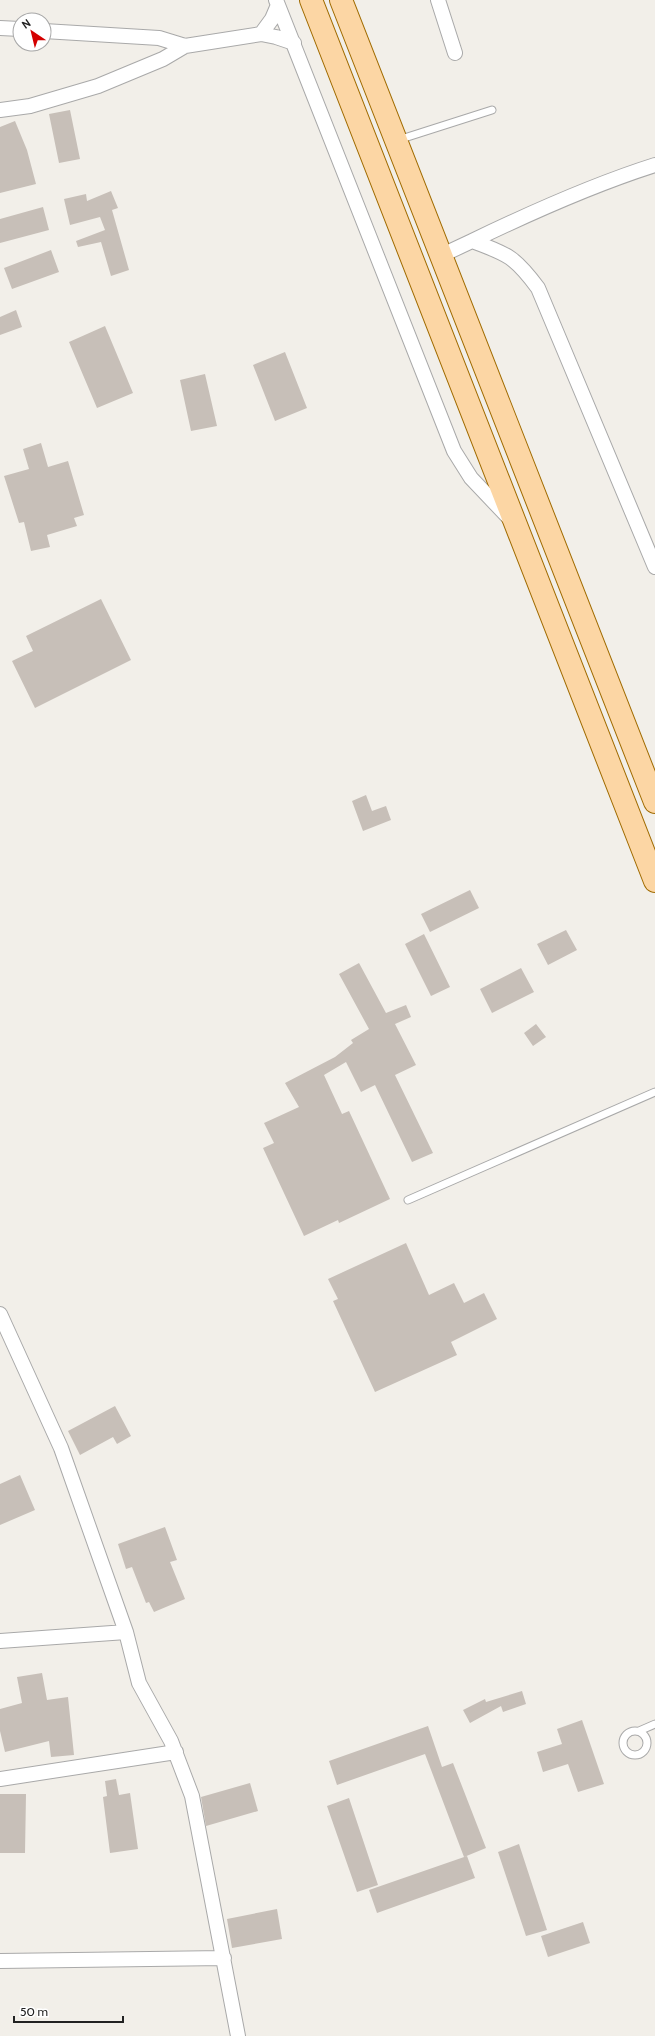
<svg xmlns="http://www.w3.org/2000/svg" width="655" height="2036" font-family="Cabin,sans-serif">
<style>
.building{fill:#c7bfb8}
.lines{fill:none;stroke-linecap:round;stroke-linejoin:round}
.lane-casing{stroke:#a9a9a9;stroke-width:9}
.street-casing{stroke:#a9a9a9;stroke-width:16}
.primary-casing{stroke:#a06b00;stroke-width:24}
.lane{stroke:#fff;stroke-width:7}
.street{stroke:#fff;stroke-width:14}
.primary{stroke:#fcd6a4;stroke-width:22}
</style>
<rect width="100%" height="100%" fill="#f2efe9"/>
<path class="building" d="M 70,110 L 80,159 L 59,163 L 49,114 Z
M 15,121 L 27,150 L 36,184 L 0,193 L 0,127 Z
M 111,191 L 118,208 L 112,210 L 129,270 L 111,276 L 101,242 L 78,247 L 76,241 L 105,230 L 100,217 L 70,225 L 64,199 L 86,194 L 87,201 Z
M 43,207 L 49,230 L 0,243 L 0,219 Z
M 51,250 L 59,272 L 12,289 L 4,268 Z
M 16,310 L 22,327 L 0,335 L 0,317 Z
M 105,326 L 133,393 L 97,408 L 69,342 Z
M 285,352 L 307,408 L 275,421 L 253,365 Z
M 205,374 L 217,426 L 191,431 L 180,380 Z
M 41,443 L 48,467 L 68,461 L 84,515 L 74,518 L 77,526 L 47,535 L 50,547 L 31,551 L 24,522 L 19,523 L 4,476 L 29,469 L 23,449 Z
M 101,599 L 131,660 L 35,708 L 12,661 L 33,651 L 26,636 Z
M 366,795 L 372,811 L 386,806 L 391,820 L 363,831 L 352,801 Z
M 470,890 L 479,908 L 430,932 L 421,914 Z
M 566,930 L 577,950 L 548,965 L 537,944 Z
M 424,934 L 450,987 L 431,996 L 405,944 Z
M 359,963 L 386,1013 L 406,1005 L 411,1017 L 395,1024 L 416,1065 L 395,1075 L 433,1153 L 412,1162 L 375,1085 L 361,1092 L 346,1062 L 324,1075 L 342,1114 L 349,1111 L 390,1199 L 339,1223 L 338,1220 L 304,1236 L 263,1148 L 274,1143 L 264,1123 L 299,1107 L 285,1083 L 335,1057 L 353,1043 L 351,1040 L 369,1029 L 339,974 Z
M 521,968 L 534,992 L 492,1013 L 480,989 Z
M 536,1024 L 546,1037 L 533,1046 L 524,1033 Z
M 406,1243 L 429,1295 L 454,1283 L 464,1303 L 484,1293 L 497,1319 L 451,1342 L 457,1355 L 375,1392 L 333,1301 L 338,1299 L 328,1279 Z
M 115,1406 L 131,1436 L 117,1444 L 113,1437 L 80,1455 L 68,1431 Z
M 20,1475 L 35,1510 L 0,1525 L 0,1484 Z
M 165,1527 L 177,1560 L 170,1562 L 185,1599 L 154,1612 L 149,1602 L 146,1603 L 132,1567 L 126,1569 L 118,1544 Z
M 42,1673 L 47,1700 L 68,1697 L 74,1755 L 51,1757 L 49,1741 L 5,1752 L 0,1731 L 0,1709 L 22,1703 L 17,1677 Z
M 522,1691 L 526,1704 L 503,1712 L 501,1706 L 470,1723 L 463,1710 L 485,1699 L 486,1702 Z
M 582,1720 L 604,1784 L 578,1792 L 568,1764 L 543,1772 L 537,1752 L 562,1744 L 557,1729 Z
M 428,1726 L 442,1767 L 453,1763 L 486,1848 L 464,1857 L 425,1754 L 337,1785 L 329,1761 Z
M 116,1779 L 119,1795 L 130,1793 L 138,1849 L 110,1853 L 103,1797 L 107,1796 L 105,1781 Z
M 250,1783 L 258,1811 L 206,1826 L 201,1797 Z
M 0,1794 L 26,1794 L 25,1853 L 0,1853 Z
M 349,1798 L 378,1885 L 357,1892 L 327,1806 Z
M 519,1844 L 547,1930 L 526,1936 L 498,1852 Z
M 467,1856 L 475,1878 L 377,1913 L 369,1890 Z
M 277,1909 L 282,1939 L 232,1948 L 227,1919 Z
M 583,1922 L 590,1943 L 548,1957 L 541,1936 Z"/>
<g class="lines">
<g class="lane-casing">
<path id="lane" d="M 398,140 L 492,110
M 408,1200 L 655,1092
M623 1743a12 12 0 1 1 24 0a12 12 0 1 1-24 0Z
M 639,1731 L 655,1724"/>
</g>
<g class="street-casing">
<path id="street" d="M 276,0 L 454,451 L 471,478 L 509,518
M 438,0 L 455,53
M 0,28 L 20,29
M 44,31 L 159,38 L 185,46
M 261,34 L 272,19 L 278,5
M 0,110 L 30,106 L 98,86 L 163,59 L 185,46 L 261,34 L 276,37 L 294,43
M 472,241 C 532,212 592,185 655,165
M 440,256 L 472,241 C 508,254 515,257 538,288 L 655,567
M 0,1314 L 61,1448 L 126,1632 L 0,1641
M 126,1632 L 139,1683 L 171,1741 L 192,1796 L 238,2036
M 0,1779 L 176,1752
M 0,1961 L 224,1958"/>
</g>
<g class="primary-casing">
<path id="primary" d="M 311,0 L 655,881
M 341,0 L 655,802"/>
</g>
<use href="#lane" class="lane"/>
<use href="#street" class="street"/>
<use href="#primary" class="primary"/>
</g>
<g transform="translate(32 32) rotate(325)"><circle r="19" fill="#ffffff" stroke="#a7a7a7"/>
<path d="M0-3L7 15L0 10L-7 15Z" fill="#d40000"/>
<text y="-6" font-size="11" font-weight="bold" text-anchor="middle" fill="#222222">N</text>
</g>
<path d="M14 2016v6h109v-6" fill="none" stroke="#222222" stroke-width="2"/>
<text x="20" y="2016" font-size="12" fill="#222222" stroke="#ffffff" stroke-width="3" paint-order="stroke">50 m</text>
</svg>
